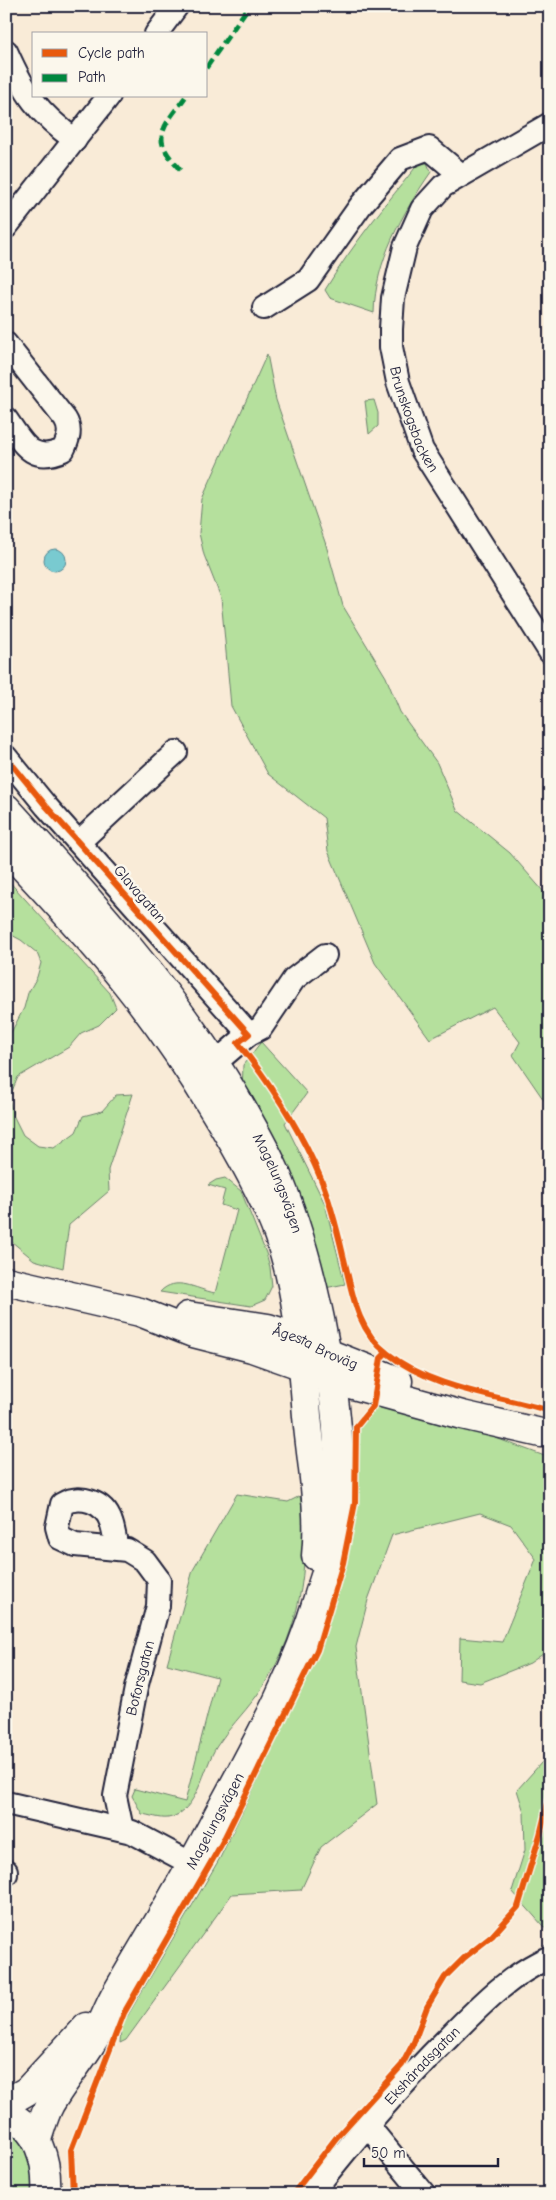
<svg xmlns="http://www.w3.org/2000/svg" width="556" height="2200" font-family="'Comic Neue',sans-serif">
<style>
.green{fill:#b5e09d;stroke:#6c816c}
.water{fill:#79cad0;stroke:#568794}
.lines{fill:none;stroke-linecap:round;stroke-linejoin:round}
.minor-casing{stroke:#22223b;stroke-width:26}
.major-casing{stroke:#22223b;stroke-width:31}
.minor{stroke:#fbf7ec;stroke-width:22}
.major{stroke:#fbf7ec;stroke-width:28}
.quiet{stroke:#00873e;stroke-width:5;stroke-dasharray:10 5;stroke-linecap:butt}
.cycleway-casing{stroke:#fbf7ec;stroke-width:9}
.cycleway{stroke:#e8590c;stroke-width:6}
.labels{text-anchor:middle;stroke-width:5;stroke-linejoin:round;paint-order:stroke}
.street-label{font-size:15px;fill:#22223b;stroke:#fbf7ec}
</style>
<rect width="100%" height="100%" fill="#f9ebd7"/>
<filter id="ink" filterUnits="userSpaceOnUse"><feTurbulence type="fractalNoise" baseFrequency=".02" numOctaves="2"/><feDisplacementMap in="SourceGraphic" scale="10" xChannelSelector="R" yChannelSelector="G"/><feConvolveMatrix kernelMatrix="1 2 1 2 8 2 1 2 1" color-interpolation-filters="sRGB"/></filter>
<g filter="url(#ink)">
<path class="green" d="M 419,163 L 427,163 L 431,172 C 402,214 375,261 374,313 L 330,298 L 325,290 C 352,245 386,204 419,163 Z
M 267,354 L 276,400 L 326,545 L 343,606 L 386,677 L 400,712 L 437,763 L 457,810 L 510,853 L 550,899 L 550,1109 L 513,1055 L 520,1042 L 493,1007 L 430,1039 L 375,963 L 328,851 L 324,818 L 268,774 L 231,706 L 221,598 L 204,555 L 199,533 L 202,499 Z
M 374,400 L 378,413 L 378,426 L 369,434 L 365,401 Z
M 6,878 L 110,993 L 116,1008 L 99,1025 L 81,1033 L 69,1047 L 18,1077 L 9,1098 L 13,1115 L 23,1135 L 38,1146 L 54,1148 L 76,1132 L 83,1116 L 102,1111 L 116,1095 L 133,1094 L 108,1170 L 109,1191 L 69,1225 L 63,1268 L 34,1260 L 6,1237 L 6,1042 L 24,1008 L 28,993 L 37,977 L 41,963 L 37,953 L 21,940 L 6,932 Z
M 261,1042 L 307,1093 L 285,1123 L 325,1204 L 345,1284 L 325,1288 L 242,1092 L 243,1065 Z
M 225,1178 L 241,1191 L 266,1253 L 270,1267 L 272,1286 L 265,1300 L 251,1306 L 160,1292 C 176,1275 195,1289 215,1293 L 237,1210 L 221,1205 L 225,1190 L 208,1185 L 216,1180 Z
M 376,1399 L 436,1416 L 550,1458 L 550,1649 L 530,1663 L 480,1683 L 459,1680 L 460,1638 L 502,1642 L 536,1559 L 511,1525 L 480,1513 L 392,1535 L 368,1600 L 356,1647 L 377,1804 L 321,1847 L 301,1890 L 232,1894 L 126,2040 L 120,2043 L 121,2027 L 220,1858 L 308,1675 L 335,1600 L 357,1495 L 356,1421 Z
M 237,1494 L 288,1502 L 300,1496 C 313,1566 298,1641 255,1698 C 243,1714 228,1729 217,1746 C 203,1767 198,1813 168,1818 C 160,1819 149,1815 142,1814 L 132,1796 L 135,1789 L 185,1802 L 217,1677 L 167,1664 L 193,1570 Z
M 550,1753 L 550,1934 L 512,1891 L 525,1850 L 524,1812 L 517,1790 Z
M 6,2123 L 30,2147 L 37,2194 L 6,2194 Z"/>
<path class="water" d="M44 560a11 11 0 1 1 22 0a11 11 0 1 1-22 0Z"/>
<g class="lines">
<g class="minor-casing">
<g id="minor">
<path d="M 156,34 L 177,6"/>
<path d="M 6,51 C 25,94 37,112 75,140"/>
<path id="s1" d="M 550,124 L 443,186 L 422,209 L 405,247 L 393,298 L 391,329 L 391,347 L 398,382 L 422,450 L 550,652"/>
<path d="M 6,227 L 109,96"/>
<path d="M 264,308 L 308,280 L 361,205 L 400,159 L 429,148 L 461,175"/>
<path d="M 6,344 L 65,419 C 72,430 68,440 63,450 C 31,464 23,443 6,419"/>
<path d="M 6,757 L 46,806 L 249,1034"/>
<path d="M 79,842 L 176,752"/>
<path d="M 215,1063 L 249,1034 L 261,1028 L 294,979 L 325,955"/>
<path d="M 117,1549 C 115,1540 114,1530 111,1522 C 104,1501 80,1494 62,1504 L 57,1527 L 60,1538 L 75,1545 L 127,1550 L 145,1561 L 159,1580 L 158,1606 L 136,1688 L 115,1796 L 122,1829"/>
<path d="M 6,1803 L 132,1832 L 192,1864"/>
<path d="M 6,1871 L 6,1874"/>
<path d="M 368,2126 L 424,2194"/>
<path id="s2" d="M 311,2194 C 354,2139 400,2086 449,2037 C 480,2006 509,1975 550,1957"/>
</g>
</g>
<g class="major-casing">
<g id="major">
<path id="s3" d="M 6,808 C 88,898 169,987 232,1091 C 247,1117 263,1144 275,1171 C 299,1226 314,1285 325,1345 C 339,1413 344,1486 331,1555 C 328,1569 322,1584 318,1598 C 295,1676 255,1746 217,1817 C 186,1878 150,1935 116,1994 C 107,2009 102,2027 92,2042 C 79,2063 63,2082 50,2104 C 44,2115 41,2128 37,2139"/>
<path d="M 6,848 C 46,892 89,936 126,983 C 159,1024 188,1067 215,1112 C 239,1151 262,1191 278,1234 C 299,1292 302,1354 307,1416 C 311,1461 321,1510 316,1556"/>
<path d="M 6,1281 L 140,1312 L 193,1333 L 252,1348 L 303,1366 L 332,1379 L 462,1415 L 541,1433"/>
<path id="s4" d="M 188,1316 L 268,1328 L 302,1339 L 327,1353 L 398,1381"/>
<path d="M 6,2103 L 27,2091 L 86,2027"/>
<path d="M 6,2114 C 39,2127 48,2162 46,2194"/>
</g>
</g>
<use href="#minor" class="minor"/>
<use href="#major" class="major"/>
<path class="quiet" d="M 206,68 L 249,6
M 180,170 C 174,162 161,149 162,138 C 162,124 178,108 186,96"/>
<g class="cycleway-casing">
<path id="cycleway" d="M 6,757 L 46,806 L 249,1034 L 238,1043 C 271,1084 301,1131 321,1179 C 331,1204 337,1229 343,1255 C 352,1290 356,1330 387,1353 C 432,1389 496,1395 550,1411
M 73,2194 L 71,2150 L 124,2013 L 221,1845 L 317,1650 L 343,1563 L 355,1503 L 356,1427 L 373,1406 L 381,1358 L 386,1353
M 293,2194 L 336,2138 L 402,2065 L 414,2042 L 427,2007 L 445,1977 L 464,1958 L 492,1936 L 518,1907 L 540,1835 L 550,1794"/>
</g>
<use href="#cycleway" class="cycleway"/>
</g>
</g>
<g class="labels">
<g class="street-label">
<text dy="5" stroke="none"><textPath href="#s1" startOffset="374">Brunskogsbacken</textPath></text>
<text transform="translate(140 894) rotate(49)" y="5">Glavagatan</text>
<text dy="5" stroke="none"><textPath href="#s3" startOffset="466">Magelungsvägen</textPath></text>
<text dy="5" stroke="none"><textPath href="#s4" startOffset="132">Ågesta Broväg</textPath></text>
<text transform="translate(140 1678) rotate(-76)" y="5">Boforsgatan</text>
<text transform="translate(215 1821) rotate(-62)" y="5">Magelungsvägen</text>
<text dy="5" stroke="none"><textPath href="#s2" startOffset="170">Ekshäradsgatan</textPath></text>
</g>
</g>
<rect width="556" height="2200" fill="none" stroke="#fbf7ec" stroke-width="25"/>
<rect x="12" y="12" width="531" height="2175" fill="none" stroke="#22223b" stroke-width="2" filter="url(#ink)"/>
<rect x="32" y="32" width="175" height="65" fill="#fbf7ec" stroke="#a4a2a5"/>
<rect x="42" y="49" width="25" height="8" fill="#e8590c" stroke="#a4a2a5"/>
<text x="78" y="58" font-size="15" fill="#22223b">Cycle path</text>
<rect x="42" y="74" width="25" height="8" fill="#00873e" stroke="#a4a2a5"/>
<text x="78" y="82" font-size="15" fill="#22223b">Path</text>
<path d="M364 2158v8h134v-8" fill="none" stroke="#22223b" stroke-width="2.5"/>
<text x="371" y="2158" font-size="15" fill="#22223b" stroke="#fbf7ec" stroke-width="4" paint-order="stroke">50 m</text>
</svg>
